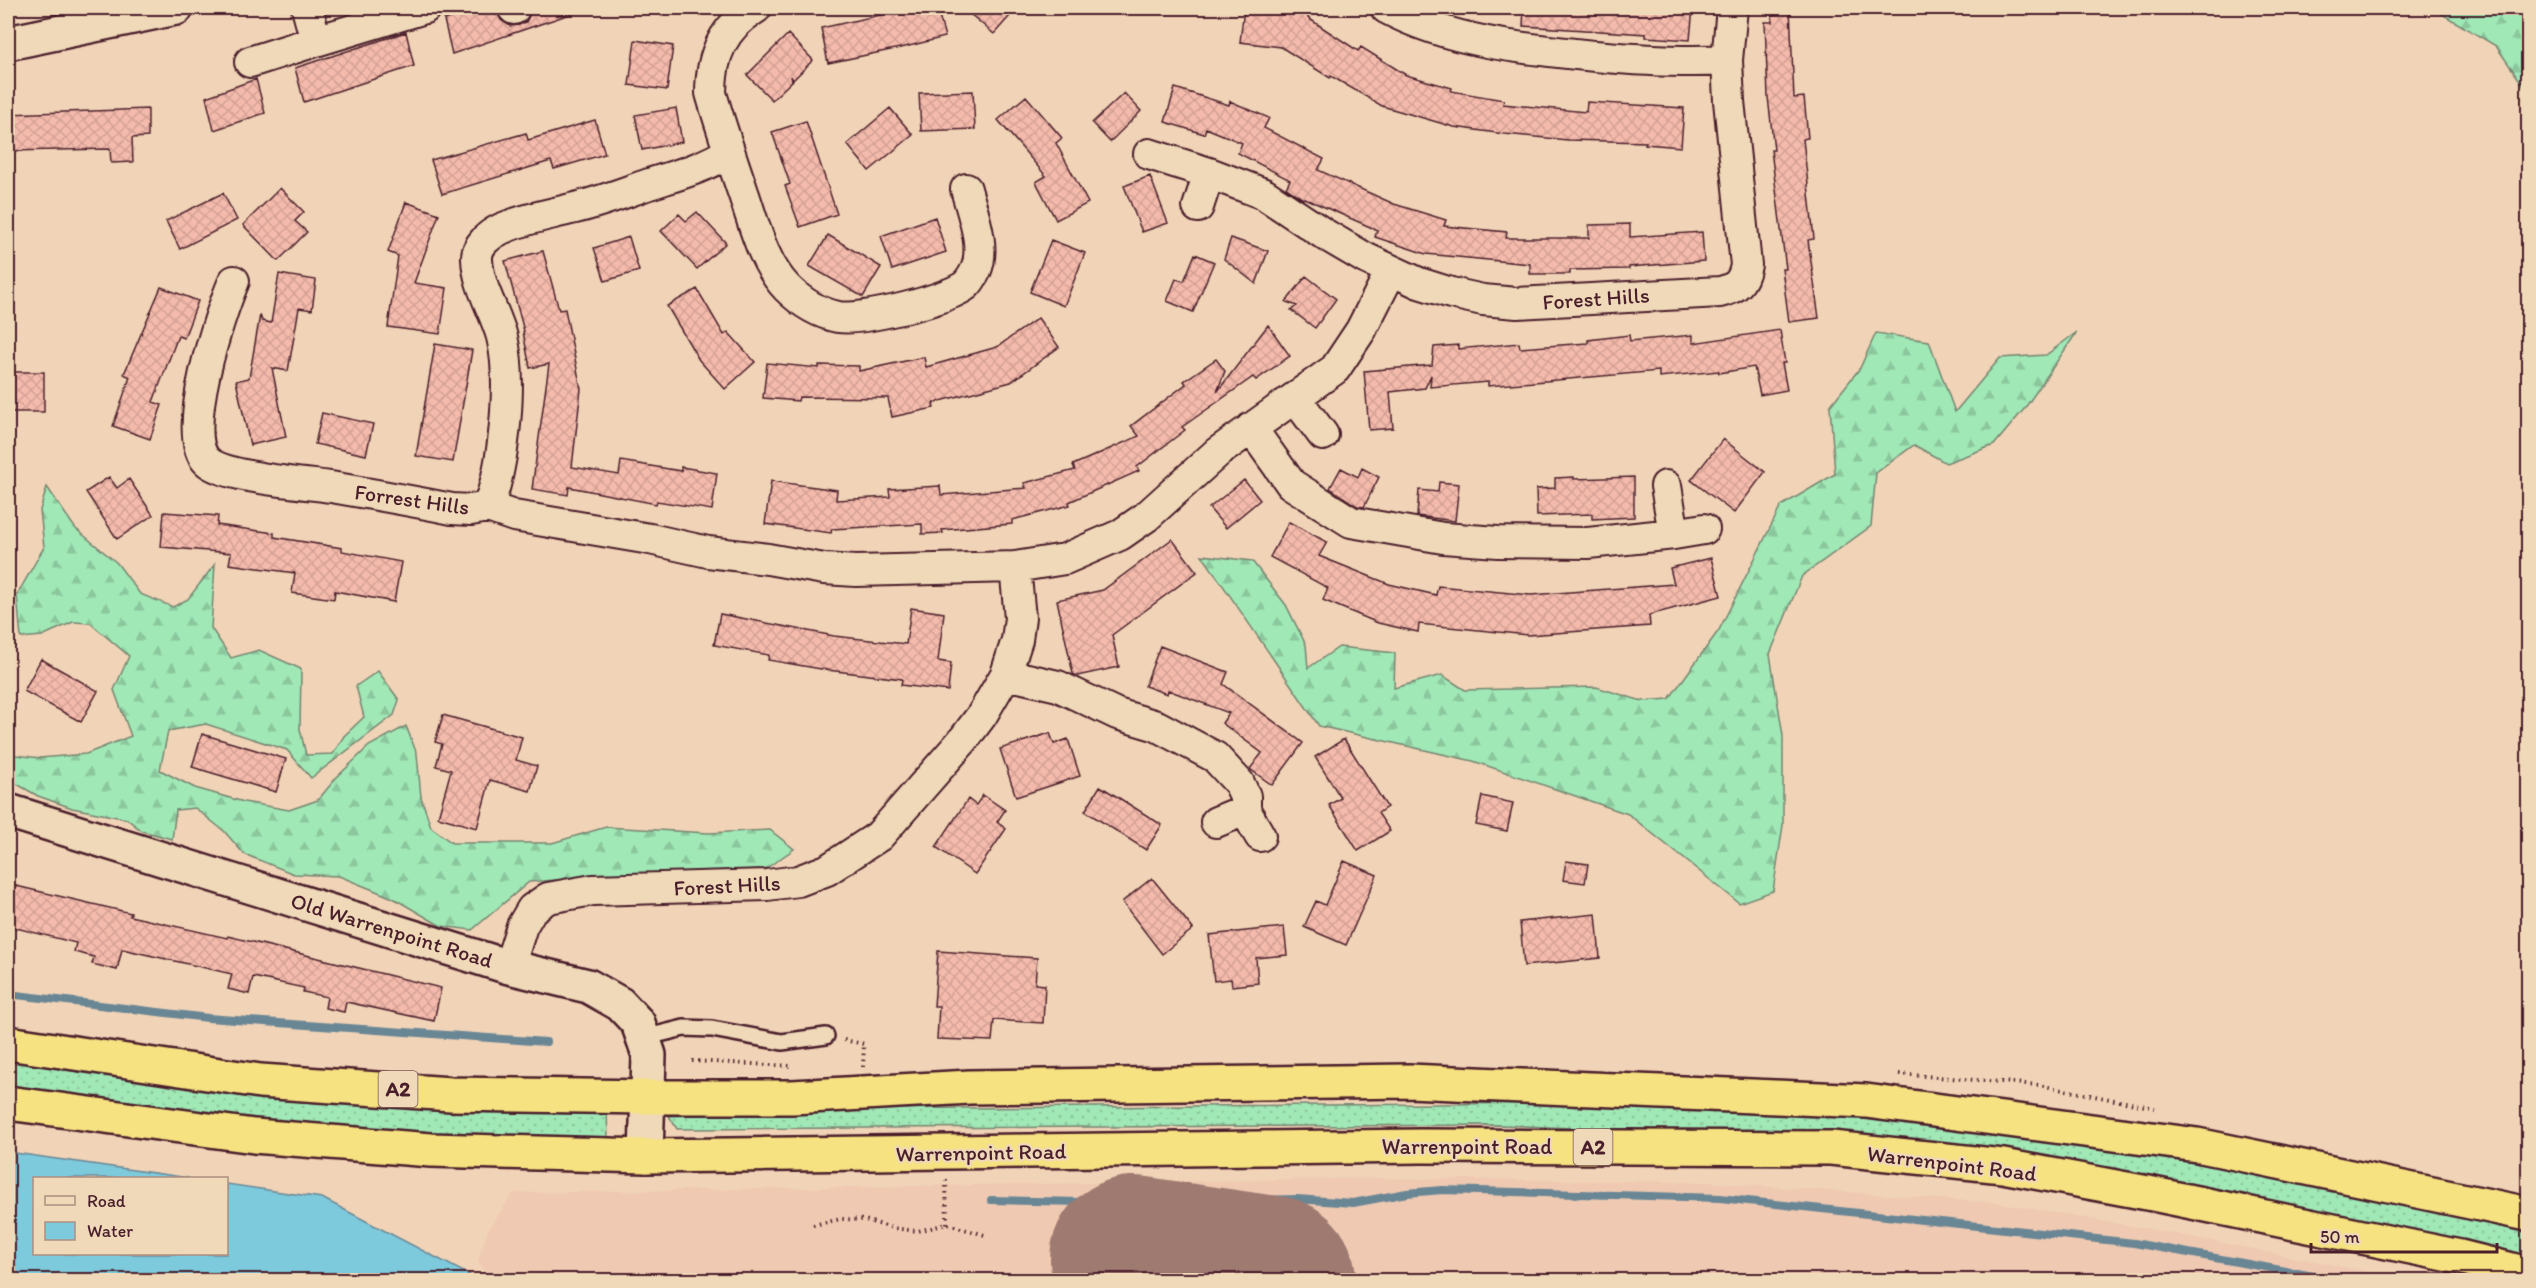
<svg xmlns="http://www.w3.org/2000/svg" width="2536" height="1288" font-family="Itim,sans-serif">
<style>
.built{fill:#efc9b1}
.grass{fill:url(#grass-dots);stroke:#758470;stroke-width:1.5}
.forest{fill:url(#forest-firs);stroke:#758470;stroke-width:1.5}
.water{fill:#7dcadc;stroke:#698695;stroke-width:1.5}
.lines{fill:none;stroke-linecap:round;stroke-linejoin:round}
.stream{stroke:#698695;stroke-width:8}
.runway{stroke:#9e7a71;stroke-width:168}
.building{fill:url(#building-cross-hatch);stroke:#4a1f2b;stroke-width:1.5}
.service-casing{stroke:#4a1f2b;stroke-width:20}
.minor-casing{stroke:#4a1f2b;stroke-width:34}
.tertiary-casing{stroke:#4a1f2b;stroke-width:38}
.trunk-casing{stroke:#4a1f2b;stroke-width:38}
.path{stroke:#4a1f2b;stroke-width:4;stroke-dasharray:1.5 4.5;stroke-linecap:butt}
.service{stroke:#efd9b8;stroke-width:15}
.minor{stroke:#efd9b8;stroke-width:30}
.tertiary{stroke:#efd9b8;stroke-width:33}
.trunk{stroke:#f6e281;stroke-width:33}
.labels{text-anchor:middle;stroke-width:4.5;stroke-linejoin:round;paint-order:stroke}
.shield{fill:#efd9b8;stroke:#7c5755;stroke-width:1.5}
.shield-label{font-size:21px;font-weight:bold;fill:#4a1f2b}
.street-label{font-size:22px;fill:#4a1f2b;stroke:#efd9b8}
</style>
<defs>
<pattern id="grass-dots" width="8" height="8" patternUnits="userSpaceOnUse" patternTransform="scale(1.5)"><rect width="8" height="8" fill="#a0e8b6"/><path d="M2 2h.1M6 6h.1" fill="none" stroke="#8bc79d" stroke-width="1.8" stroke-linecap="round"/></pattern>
<pattern id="forest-firs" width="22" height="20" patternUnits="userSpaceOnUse" patternTransform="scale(1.5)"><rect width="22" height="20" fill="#a0e8b6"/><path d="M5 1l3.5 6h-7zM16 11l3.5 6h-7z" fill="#8bc79d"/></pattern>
<pattern id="building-cross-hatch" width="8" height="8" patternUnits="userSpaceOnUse" patternTransform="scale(1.5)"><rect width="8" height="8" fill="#f4bbac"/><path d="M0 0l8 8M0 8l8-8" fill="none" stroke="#d3a094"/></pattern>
</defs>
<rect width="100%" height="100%" fill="#f1d4b7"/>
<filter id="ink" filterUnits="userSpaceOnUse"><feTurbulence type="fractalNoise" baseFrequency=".0167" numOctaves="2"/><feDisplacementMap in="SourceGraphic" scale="12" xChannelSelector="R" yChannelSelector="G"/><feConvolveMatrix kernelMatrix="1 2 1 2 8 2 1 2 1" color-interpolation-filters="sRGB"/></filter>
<g filter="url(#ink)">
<path class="built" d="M 1376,1178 L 1707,1182 L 1999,1203 L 2177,1234 L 2410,1280 L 488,1280 L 478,1260 L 488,1230 L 513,1193 Z"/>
<path class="grass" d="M 8,1060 L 79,1072 L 253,1091 L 607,1112 L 608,1139 L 364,1131 L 166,1110 L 8,1089 Z
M 1663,1102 L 1975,1125 L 2303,1182 L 2528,1233 L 2528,1261 L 1945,1143 L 1500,1125 L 677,1129 L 669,1116 L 855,1109 Z"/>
<path class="forest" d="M 2432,8 L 2528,8 L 2528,92 L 2496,46 Z
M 2077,332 L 2025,408 L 1994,445 L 1946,463 L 1914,445 L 1876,473 L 1871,526 L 1802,576 L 1770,654 L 1783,736 L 1783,825 L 1773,891 L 1739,903 L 1628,814 L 1473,761 L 1319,726 L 1202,555 L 1252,561 L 1286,605 L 1306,645 L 1308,668 L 1339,647 L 1395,653 L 1394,688 L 1442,675 L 1465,690 L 1596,687 L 1642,701 L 1669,699 L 1719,630 L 1781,506 L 1835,474 L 1830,406 L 1860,368 L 1876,333 L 1929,341 L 1955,412 L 2000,358 L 2046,355 Z
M 47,487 L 75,528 L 117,563 L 140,594 L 173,607 L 188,599 L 215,564 L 211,628 L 231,658 L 259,650 L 301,669 L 300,729 L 306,755 L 333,754 L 344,736 L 364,717 L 356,686 L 378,671 L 399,700 L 394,715 L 311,778 L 287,750 L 206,724 L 168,731 L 160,770 L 195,788 L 244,802 L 289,810 L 318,800 L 336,778 L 369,746 L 406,726 L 417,754 L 421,797 L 431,827 L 452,843 L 552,843 L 606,827 L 708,833 L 770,830 L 794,849 L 765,869 L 635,874 L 529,882 L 472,930 L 441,926 L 393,898 L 339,876 L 294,874 L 244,854 L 224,831 L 195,808 L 176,810 L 172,839 L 142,831 L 127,819 L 72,808 L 38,796 L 8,779 L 8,754 L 40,758 L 86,754 L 131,736 L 114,690 L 129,656 L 90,623 L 73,622 L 42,636 L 21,638 L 17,595 L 44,547 L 40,510 Z"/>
<path class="water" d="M 8,1152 L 189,1178 L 34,1178 L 34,1254 L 226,1254 L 227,1184 L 322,1198 L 479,1280 L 8,1280 Z"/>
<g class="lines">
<path class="stream" d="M 8,994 L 208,1018 L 546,1042
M 991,1200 L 1133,1203 L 1297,1199 L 1353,1203 L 1407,1193 L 1442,1190 L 1720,1198 L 2134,1243 L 2335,1280"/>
<path class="runway" d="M 1134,1260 L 1272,1280"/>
</g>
<path class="building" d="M 482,8 L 496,8 L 501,20 L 510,26 L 519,25 L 526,22 L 530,14 L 531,8 L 579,8 L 579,11 L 452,54 L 444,20 Z
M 912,8 L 937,8 L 945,37 L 905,47 L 828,63 L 821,28 Z
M 963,8 L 1017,8 L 994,34 Z
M 1244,8 L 1309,8 L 1308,18 L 1358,51 L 1361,47 L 1406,75 L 1452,88 L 1451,91 L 1504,100 L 1503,104 L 1586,112 L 1587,102 L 1684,108 L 1681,147 L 1645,144 L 1646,142 L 1568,140 L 1504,134 L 1454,127 L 1382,106 L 1331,76 L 1330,78 L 1281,47 L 1240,42 Z
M 1524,8 L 1693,8 L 1690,40 L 1646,37 L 1646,34 L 1523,26 Z
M 1772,8 L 1790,8 L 1794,98 L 1804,97 L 1808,138 L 1803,139 L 1814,239 L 1808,240 L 1819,318 L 1789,322 L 1782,269 L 1786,269 L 1771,150 L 1774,150 L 1768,97 L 1765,22 L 1772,22 Z
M 406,32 L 414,66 L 304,102 L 295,68 Z
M 788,34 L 813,60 L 793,80 L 791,76 L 792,81 L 772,100 L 747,75 Z
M 635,40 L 673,46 L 667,90 L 629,85 Z
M 256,79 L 265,113 L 214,130 L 206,97 Z
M 1175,88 L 1229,105 L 1230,101 L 1269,118 L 1264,128 L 1324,159 L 1318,170 L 1394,204 L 1446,220 L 1444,226 L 1507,232 L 1506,238 L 1589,238 L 1589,225 L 1630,224 L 1630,237 L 1702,232 L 1704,261 L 1629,267 L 1629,269 L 1570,270 L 1570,274 L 1530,274 L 1530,264 L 1426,254 L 1375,237 L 1377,230 L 1304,198 L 1303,199 L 1286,188 L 1290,180 L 1238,153 L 1242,143 L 1206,128 L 1204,134 L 1165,122 Z
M 973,91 L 975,129 L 921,131 L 919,93 Z
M 1124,93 L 1141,111 L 1110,142 L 1092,123 Z
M 1026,96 L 1062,138 L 1056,143 L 1088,203 L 1056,220 L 1036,182 L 1046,176 L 998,120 Z
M 676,108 L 682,142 L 642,150 L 635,115 Z
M 890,108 L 913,135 L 869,171 L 847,144 Z
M 148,109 L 148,137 L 132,138 L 133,162 L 111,163 L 110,149 L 8,151 L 8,114 Z
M 595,120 L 605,154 L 554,169 L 551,161 L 442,194 L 431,160 L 526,133 L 528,140 Z
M 806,121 L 837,214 L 800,227 L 785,186 L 790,184 L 772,132 Z
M 1150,176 L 1168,223 L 1142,232 L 1124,186 Z
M 280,188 L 304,212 L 295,221 L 307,232 L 278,261 L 243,225 Z
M 223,193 L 237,220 L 180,249 L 166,221 Z
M 406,202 L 439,214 L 414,283 L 447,288 L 440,334 L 388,327 L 398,256 L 388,252 Z
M 697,212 L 726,243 L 697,269 L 661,231 L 679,214 L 686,221 Z
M 935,217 L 946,252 L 892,270 L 881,236 Z
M 828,235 L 881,267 L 863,297 L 809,266 Z
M 629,237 L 639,271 L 605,281 L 594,248 Z
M 1231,238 L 1268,251 L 1256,284 L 1224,259 Z
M 1051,240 L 1085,253 L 1064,306 L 1030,292 Z
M 543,251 L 559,310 L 565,309 L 581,389 L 572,467 L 619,475 L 621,461 L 681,471 L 681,467 L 717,473 L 712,510 L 657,501 L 656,504 L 569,487 L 568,495 L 532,489 L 549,364 L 530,368 L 523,332 L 524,331 L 505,261 Z
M 1195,254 L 1214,262 L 1193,312 L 1167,301 L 1176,279 L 1184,281 Z
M 279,274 L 316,280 L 312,310 L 299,308 L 288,371 L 272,368 L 286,437 L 250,445 L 236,381 L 249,378 L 260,315 L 262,321 L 271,323 Z
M 1306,276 L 1336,299 L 1315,328 L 1291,310 L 1297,306 L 1286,302 Z
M 161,287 L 198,301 L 184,338 L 178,336 L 153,402 L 162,405 L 150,439 L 113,426 L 130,377 L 124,374 Z
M 697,289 L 724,335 L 728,332 L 755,362 L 725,389 L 699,360 L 667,306 Z
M 1038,318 L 1059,347 L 1011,382 L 933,403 L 934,408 L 892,417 L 888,398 L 799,397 L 798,401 L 763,398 L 767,363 L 819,368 L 819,365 L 859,366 L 859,371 L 924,357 L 926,367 L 997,347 Z
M 1268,325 L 1290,356 L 1256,380 L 1253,377 L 1182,427 L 1185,430 L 1137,467 L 1139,471 L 1069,502 L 1070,505 L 1012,520 L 1012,524 L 942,530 L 943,533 L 922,534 L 922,524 L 832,529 L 831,533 L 765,524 L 771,481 L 837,490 L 836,500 L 890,497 L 889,489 L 940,486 L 941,495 L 1026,488 L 1024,483 L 1075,470 L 1073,465 L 1139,436 L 1131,426 L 1186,384 L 1184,381 L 1216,359 L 1225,371 L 1217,392 Z
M 1780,330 L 1785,363 L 1782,363 L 1787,390 L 1760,395 L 1754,367 L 1719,373 L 1719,371 L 1659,377 L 1659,371 L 1488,386 L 1488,382 L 1430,387 L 1431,375 L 1425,388 L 1390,392 L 1393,428 L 1369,430 L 1364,371 L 1432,365 L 1434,347 L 1458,345 L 1458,349 L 1519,343 L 1520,348 L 1588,343 L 1588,340 L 1629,335 L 1630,341 L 1693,335 L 1693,343 Z
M 435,344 L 472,350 L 453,462 L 416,456 Z
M 8,372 L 44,372 L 44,412 L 8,412 Z
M 322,413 L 373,424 L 366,455 L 315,444 Z
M 1723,439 L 1765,472 L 1734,513 L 1691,480 Z
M 1341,468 L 1358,477 L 1362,468 L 1379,477 L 1364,507 L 1357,506 L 1330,488 Z
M 109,477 L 117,488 L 129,479 L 153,515 L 117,539 L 86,492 Z
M 1574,477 L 1574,479 L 1634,477 L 1634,517 L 1592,519 L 1592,514 L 1537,516 L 1536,489 L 1555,488 L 1555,478 Z
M 1244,480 L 1260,500 L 1226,528 L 1209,508 Z
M 1439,482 L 1459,484 L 1455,521 L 1417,516 L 1419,490 L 1438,492 Z
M 164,512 L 218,516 L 217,525 L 274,533 L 274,537 L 342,548 L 342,551 L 401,562 L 394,602 L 335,591 L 334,599 L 292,593 L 295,573 L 229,564 L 231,553 L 161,547 Z
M 1289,522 L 1327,542 L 1319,556 L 1389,584 L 1436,595 L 1438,586 L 1531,595 L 1674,584 L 1670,568 L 1711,558 L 1721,596 L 1649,615 L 1650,626 L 1528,635 L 1419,624 L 1418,632 L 1378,623 L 1323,600 L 1328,588 L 1270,557 Z
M 1172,539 L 1197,572 L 1112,635 L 1119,667 L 1077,676 L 1073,674 L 1057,600 L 1103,590 Z
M 911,608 L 944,613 L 938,661 L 951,663 L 948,691 L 901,685 L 902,679 L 827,670 L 768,660 L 769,655 L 714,645 L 720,614 L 834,636 L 906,644 Z
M 1160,646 L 1228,672 L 1223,684 L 1303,743 L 1272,785 L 1250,769 L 1262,753 L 1222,723 L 1229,713 L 1168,690 L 1167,694 L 1145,686 Z
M 41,659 L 98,691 L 81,722 L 24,691 Z
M 443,715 L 522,737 L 516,760 L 537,766 L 530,791 L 490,780 L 477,828 L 438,817 L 451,770 L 436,766 L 442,744 L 435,742 Z
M 1050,733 L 1054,744 L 1068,739 L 1080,776 L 1016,797 L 1000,749 Z
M 202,734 L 286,759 L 276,792 L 192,767 Z
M 1344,739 L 1387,807 L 1378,813 L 1390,831 L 1358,851 L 1329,805 L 1341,798 L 1315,757 Z
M 1100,786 L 1162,825 L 1146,850 L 1085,811 Z
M 983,795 L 1005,810 L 997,822 L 1006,829 L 975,874 L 936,847 L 968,799 L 976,805 Z
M 1482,796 L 1513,803 L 1507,831 L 1476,825 Z
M 1344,861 L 1377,875 L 1346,945 L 1304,927 L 1316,901 L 1325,905 Z
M 1566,861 L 1588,864 L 1585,883 L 1563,880 Z
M 1152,878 L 1193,929 L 1162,954 L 1122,902 Z
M 12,885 L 131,913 L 130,916 L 227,938 L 228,936 L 441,988 L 434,1021 L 346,1002 L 344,1012 L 325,1008 L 327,997 L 303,992 L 304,988 L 253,977 L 249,994 L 228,989 L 232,974 L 122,949 L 117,970 L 92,964 L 94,957 L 74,952 L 76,943 L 8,926 L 8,904 Z
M 1596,914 L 1600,958 L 1524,966 L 1520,922 Z
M 1284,927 L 1287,955 L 1256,958 L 1258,983 L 1232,986 L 1231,979 L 1214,981 L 1209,935 Z
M 938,951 L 1037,958 L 1035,984 L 1045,985 L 1043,1023 L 994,1020 L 992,1041 L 937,1039 L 939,1006 L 934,1006 Z"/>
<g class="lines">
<g class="service-casing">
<path id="service" d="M 643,1038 L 684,1028 L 712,1029 L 782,1042 L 826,1036"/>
</g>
<g class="minor-casing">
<path id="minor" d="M 307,8 L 316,41 L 425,8
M 513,8 L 514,9
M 756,8 C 723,27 711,56 711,93 C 721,128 733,163 745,198 C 755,228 764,264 787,288 C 801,302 819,313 838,317 C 862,321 947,300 966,285 C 969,282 974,274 976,270 C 986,246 972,212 966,189
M 1727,60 L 1732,8
M 250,62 L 316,41
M 1149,154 L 1209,173 L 1264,194 L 1324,234 L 1365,258 L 1419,283 L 1451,293 L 1483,300 L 1517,303 L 1720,292 C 1737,288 1743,282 1746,265 L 1729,101 L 1727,60 C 1683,63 1639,60 1595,56 C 1525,49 1449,42 1386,8
M 1198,207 L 1209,173
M 234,281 C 220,313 179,435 207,461 C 225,478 304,483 331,487 C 372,494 412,501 452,509 L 471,510 L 488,507 C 504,465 513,381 502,337 C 495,311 478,286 477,259 C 476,245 490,234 501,229 C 523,219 547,215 571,209 C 598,203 623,193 649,184 C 677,175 704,168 729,152
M 1296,399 L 1323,435
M 1251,428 L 1291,484 L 1351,522 L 1443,538 L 1498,542 L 1588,543 L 1674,534 L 1704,529
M 1666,486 L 1674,534
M 488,507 L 514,516 L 650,539 L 708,552 L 768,559 L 824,569 L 856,571 L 1015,567 L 1065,559 L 1120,535 L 1146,517 L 1218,452 L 1335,369 L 1361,330 L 1391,271
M 1006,674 L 1058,686 L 1117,714 L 1157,726 L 1215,757 L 1239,783 L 1245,796 L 1245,810 L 1260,836
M 1216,822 L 1245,810
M 509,967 L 522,926 L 532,909 L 548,898 L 593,890 L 767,885 L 798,881 L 827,870 L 879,836 L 964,739 L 982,715 L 1006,674 L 1017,640 L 1020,618 L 1015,567"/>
</g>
<g class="tertiary-casing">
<path id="tertiary" d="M 8,43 L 176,8
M 8,811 L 509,967 L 588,986 L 620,1004 L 638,1023 L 649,1055 L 646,1156"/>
</g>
<g class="trunk-casing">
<path id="trunk" d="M 8,1043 L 260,1081 L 451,1094 L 648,1097 L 792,1097 L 970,1087 L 1409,1081 L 1866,1101 L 2197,1145 L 2528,1214
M 8,1103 L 254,1136 L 431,1150 L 646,1156 L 1421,1146 L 1831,1148 L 2003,1166 L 2153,1194 L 2460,1257 L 2528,1274"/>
</g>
<path class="path" d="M 844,1040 L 864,1044 L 863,1067
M 692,1061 L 791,1066
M 1899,1074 L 2039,1085 L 2155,1108
M 946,1180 L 947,1224
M 813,1225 L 841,1219 L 865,1220 L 892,1228 L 918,1231 L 947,1224 L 988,1236"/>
<use href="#service" class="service"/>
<use href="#minor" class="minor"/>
<use href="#tertiary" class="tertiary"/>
<use href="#trunk" class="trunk"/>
</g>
</g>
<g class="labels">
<g class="shield">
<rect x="378.5" y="1071" width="39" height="36" rx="4.5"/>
<rect x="1573.5" y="1129" width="39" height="36" rx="4.5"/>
</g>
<g class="shield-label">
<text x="398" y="1096">A2</text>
<text x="1593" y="1154">A2</text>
</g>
<g class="street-label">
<text transform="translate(1596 298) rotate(-4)" y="8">Forest Hills</text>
<text transform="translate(412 499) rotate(8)" y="8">Forrest Hills</text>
<text transform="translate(727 885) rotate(-3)" y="8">Forest Hills</text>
<text transform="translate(392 930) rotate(17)" y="8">Old Warrenpoint Road</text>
<text x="1467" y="1154">Warrenpoint Road</text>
<text transform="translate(981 1152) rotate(-1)" y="8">Warrenpoint Road</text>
<text transform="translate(1952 1163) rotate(7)" y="8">Warrenpoint Road</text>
</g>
</g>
<rect width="2536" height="1288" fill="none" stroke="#efd9b8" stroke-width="30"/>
<rect x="15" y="15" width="2506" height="1258" fill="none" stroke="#4a1f2b" stroke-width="2" filter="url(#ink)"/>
<rect x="33" y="1177" width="195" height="78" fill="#efd9b8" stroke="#ad8f80" stroke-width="1.5"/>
<rect x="45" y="1196" width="30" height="9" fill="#efd9b8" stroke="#ad8f80" stroke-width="1.5"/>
<text x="87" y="1207" font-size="18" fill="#4a1f2b">Road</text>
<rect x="45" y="1222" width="30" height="18" fill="#7dcadc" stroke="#ad8f80" stroke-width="1.5"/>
<text x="87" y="1237" font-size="18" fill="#4a1f2b">Water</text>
<path d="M2311 1243v9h186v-9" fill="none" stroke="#4a1f2b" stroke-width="3"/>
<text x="2320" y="1243" font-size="18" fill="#4a1f2b" stroke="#efd9b8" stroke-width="4.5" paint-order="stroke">50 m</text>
</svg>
